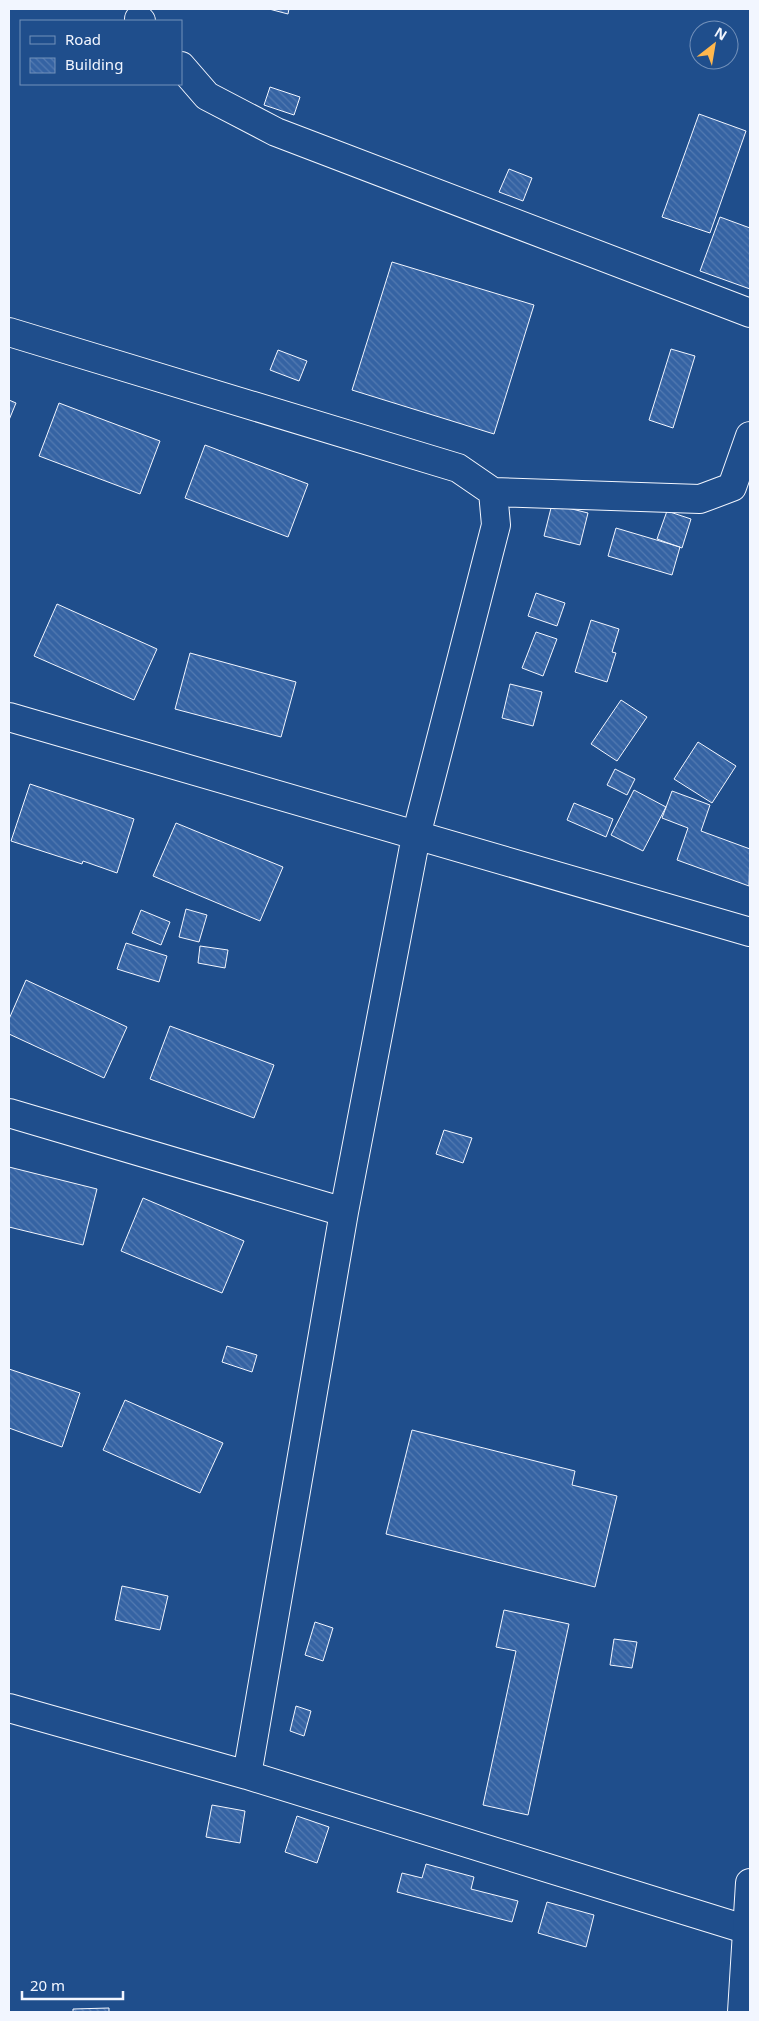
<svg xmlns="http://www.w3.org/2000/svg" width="759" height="2021" font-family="'Noto Sans',sans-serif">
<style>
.building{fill:url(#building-back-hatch);stroke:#f2f6ff}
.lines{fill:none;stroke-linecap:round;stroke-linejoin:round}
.minor-casing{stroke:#f2f6ff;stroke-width:30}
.major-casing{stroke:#f2f6ff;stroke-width:30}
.minor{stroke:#1f4e8c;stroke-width:28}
.major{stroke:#1f4e8c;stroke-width:28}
</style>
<defs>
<pattern id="building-back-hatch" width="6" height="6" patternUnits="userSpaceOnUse" patternTransform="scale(1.25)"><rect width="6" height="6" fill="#3563a3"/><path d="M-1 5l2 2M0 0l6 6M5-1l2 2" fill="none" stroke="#537ab1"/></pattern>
</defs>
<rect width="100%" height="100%" fill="#1f4e8c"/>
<path class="building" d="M 269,9 L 289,9 L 288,14 Z
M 270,87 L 300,97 L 294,115 L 264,105 Z
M 699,114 L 746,131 L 710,233 L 662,217 Z
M 509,169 L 532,178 L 523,201 L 499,192 Z
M 720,217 L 750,228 L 750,289 L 700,271 Z
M 392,262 L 534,305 L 494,434 L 352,390 Z
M 671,349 L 695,356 L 673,428 L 649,420 Z
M 278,350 L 307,361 L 299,381 L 270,370 Z
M 9,400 L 16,403 L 9,420 Z
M 59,403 L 160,441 L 140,494 L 39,456 Z
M 205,445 L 308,484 L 288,537 L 185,498 Z
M 552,504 L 588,513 L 580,545 L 544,536 Z
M 667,511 L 691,519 L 682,548 L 657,539 Z
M 616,528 L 680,547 L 672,575 L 608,556 Z
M 536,593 L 565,603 L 557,626 L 528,616 Z
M 57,604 L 157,649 L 134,700 L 34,656 Z
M 591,620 L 619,629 L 612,652 L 616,653 L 607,682 L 575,672 Z
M 536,632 L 557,639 L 543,676 L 522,668 Z
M 190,653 L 296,682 L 281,737 L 175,709 Z
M 510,684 L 542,692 L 533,726 L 502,718 Z
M 621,700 L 647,717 L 617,761 L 591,744 Z
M 698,742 L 736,766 L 712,803 L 674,779 Z
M 615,769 L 635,779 L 627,795 L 607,785 Z
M 30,784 L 134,819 L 117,873 L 83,861 L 82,864 L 11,841 Z
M 634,790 L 666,807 L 643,851 L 611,835 Z
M 672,791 L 710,805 L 701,831 L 750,849 L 749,886 L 677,860 L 688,828 L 662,818 Z
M 574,803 L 613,819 L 606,837 L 567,820 Z
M 176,823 L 283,867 L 260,921 L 153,876 Z
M 186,909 L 207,915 L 199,942 L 179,937 Z
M 141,910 L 170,922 L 161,945 L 132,933 Z
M 126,943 L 167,956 L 159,982 L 117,969 Z
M 200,946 L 228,950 L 225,968 L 198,963 Z
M 26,980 L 127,1027 L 104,1078 L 9,1034 L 9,1019 Z
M 170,1026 L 274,1065 L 254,1118 L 150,1079 Z
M 444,1130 L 472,1138 L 463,1163 L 436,1154 Z
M 9,1167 L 97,1189 L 83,1245 L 9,1227 Z
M 143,1198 L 244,1241 L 222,1293 L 121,1251 Z
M 227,1346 L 257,1355 L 252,1372 L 222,1362 Z
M 9,1369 L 80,1393 L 62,1447 L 9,1428 Z
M 125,1400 L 223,1443 L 200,1493 L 103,1450 Z
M 412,1430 L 575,1471 L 572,1485 L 617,1496 L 595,1587 L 386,1534 Z
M 122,1586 L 168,1596 L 160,1630 L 115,1620 Z
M 504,1610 L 569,1624 L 528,1815 L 483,1805 L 516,1651 L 496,1647 Z
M 315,1622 L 333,1628 L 323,1661 L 305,1655 Z
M 614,1639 L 637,1642 L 632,1668 L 610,1665 Z
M 296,1706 L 311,1711 L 304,1736 L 290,1731 Z
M 212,1805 L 245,1811 L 240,1843 L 206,1837 Z
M 297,1816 L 329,1827 L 317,1863 L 285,1852 Z
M 426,1864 L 474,1877 L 471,1889 L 518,1901 L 512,1922 L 397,1892 L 402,1873 L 422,1878 Z
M 547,1902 L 594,1915 L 586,1947 L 538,1933 Z
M 109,2008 L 109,2012 L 73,2012 L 73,2009 Z"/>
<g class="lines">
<g class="minor-casing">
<path id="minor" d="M 139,19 L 141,21
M 181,66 L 207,96 L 276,132 L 750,313
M 9,332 L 458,468 L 493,492 L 700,499 L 732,487 L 750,436
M 9,717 L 750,932
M 9,1113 L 344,1212
M 9,1708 L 247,1775 L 748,1930
M 247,1775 L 344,1212 L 416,836 L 496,525 L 493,492"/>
</g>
<g class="major-casing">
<path id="major" d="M 742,2012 L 750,1883"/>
</g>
<use href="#minor" class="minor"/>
<use href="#major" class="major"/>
</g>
<rect width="759" height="2021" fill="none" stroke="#f2f6ff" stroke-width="20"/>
<rect x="20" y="20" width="162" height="65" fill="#1f4e8c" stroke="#7391ba"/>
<rect x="30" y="36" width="25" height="8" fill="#1f4e8c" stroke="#7391ba"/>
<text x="65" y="45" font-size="15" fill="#f2f6ff">Road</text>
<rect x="30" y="58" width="25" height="15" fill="url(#building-back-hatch)" stroke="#7391ba"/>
<text x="65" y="70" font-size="15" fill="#f2f6ff">Building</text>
<g transform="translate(714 45) rotate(31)"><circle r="24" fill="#1f4e8c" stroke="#7391ba"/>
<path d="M0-4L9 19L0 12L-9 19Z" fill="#ffb74d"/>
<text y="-8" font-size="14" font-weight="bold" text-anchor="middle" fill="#f2f6ff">N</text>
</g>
<path d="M22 1991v8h101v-8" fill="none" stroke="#f2f6ff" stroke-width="2.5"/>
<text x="30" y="1991" font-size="15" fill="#f2f6ff" stroke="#1f4e8c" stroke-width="4" paint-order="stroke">20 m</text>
</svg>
